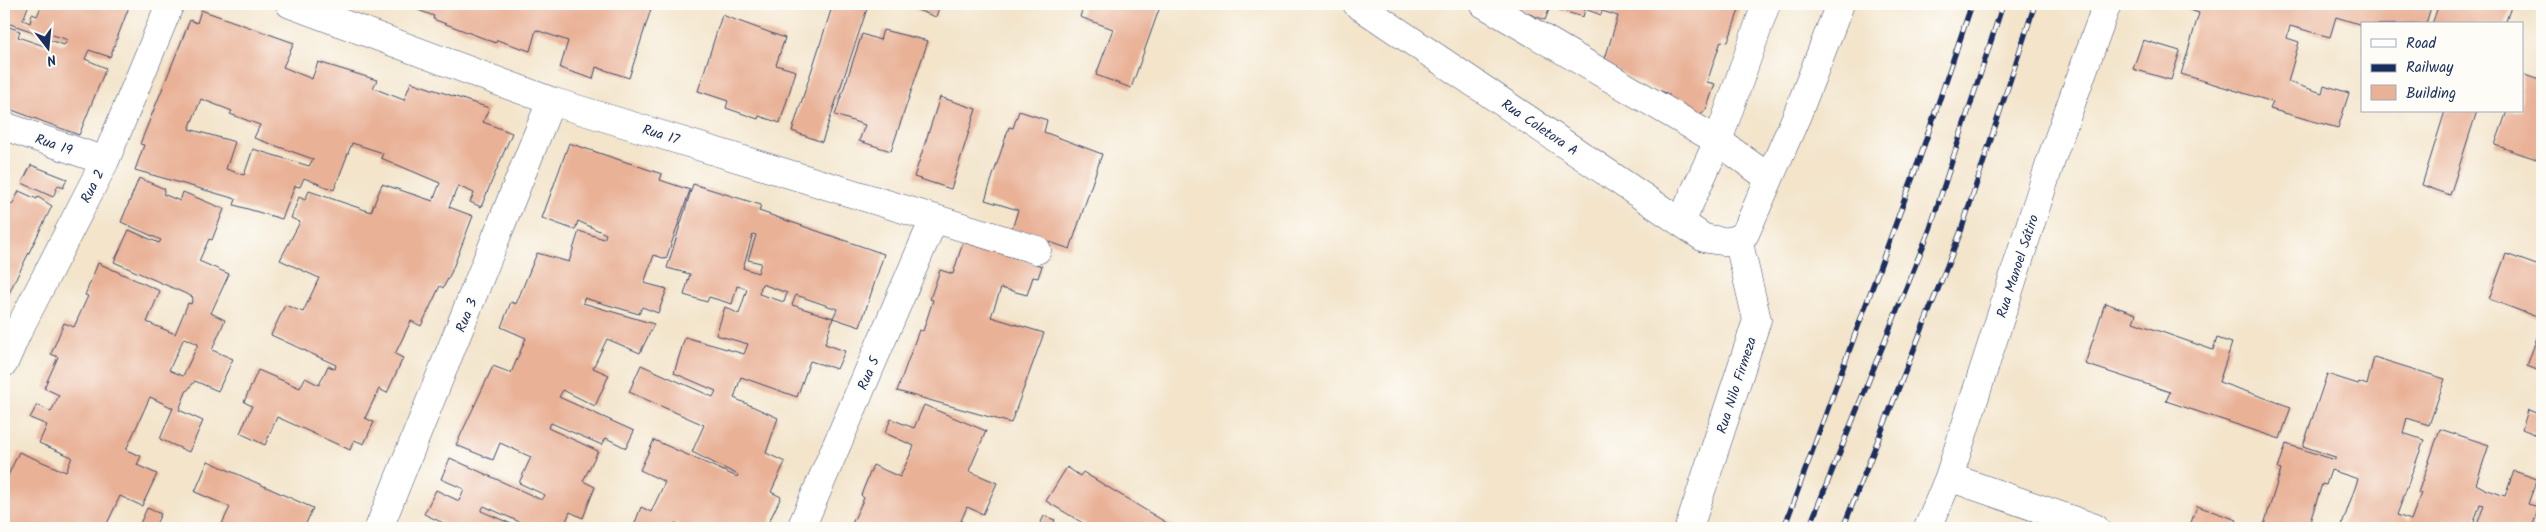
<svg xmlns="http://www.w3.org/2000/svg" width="2546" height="532" font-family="Kalam,sans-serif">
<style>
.building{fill:#e9b196;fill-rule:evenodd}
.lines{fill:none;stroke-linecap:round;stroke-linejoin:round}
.minor-casing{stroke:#3b4a6e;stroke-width:29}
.minor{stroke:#fff;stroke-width:28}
.rail-casing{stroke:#1b2f5e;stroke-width:5.5}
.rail{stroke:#fdfcf7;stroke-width:4;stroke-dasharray:11;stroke-linecap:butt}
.labels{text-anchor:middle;stroke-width:4;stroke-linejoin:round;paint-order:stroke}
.street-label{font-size:14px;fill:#1b2f5e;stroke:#fdfcf7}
</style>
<rect width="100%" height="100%" fill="#fdfcf7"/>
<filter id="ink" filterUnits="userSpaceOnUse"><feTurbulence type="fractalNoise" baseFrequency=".02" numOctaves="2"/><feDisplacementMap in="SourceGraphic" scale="10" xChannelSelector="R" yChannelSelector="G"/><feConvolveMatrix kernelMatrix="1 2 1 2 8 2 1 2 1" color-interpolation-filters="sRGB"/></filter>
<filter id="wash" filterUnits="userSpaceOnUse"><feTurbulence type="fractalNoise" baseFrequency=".0096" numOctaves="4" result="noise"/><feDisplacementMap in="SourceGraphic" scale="20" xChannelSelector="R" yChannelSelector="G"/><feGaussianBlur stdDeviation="1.12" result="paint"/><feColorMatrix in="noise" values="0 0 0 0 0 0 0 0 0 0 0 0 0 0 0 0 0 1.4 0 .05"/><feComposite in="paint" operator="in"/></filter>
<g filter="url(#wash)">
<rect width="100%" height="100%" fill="#f3e4ca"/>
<g id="blocks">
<path class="building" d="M 4,4 L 29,4 L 23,20 L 30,23 L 32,14 L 37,16 L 42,4 L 130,4 L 110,57 L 89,50 L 85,59 L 106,68 L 79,135 L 4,107 L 4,25 L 20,31 L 18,37 L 47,47 L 50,40 L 64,45 L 68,40 L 50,34 L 49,37 L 4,22 Z
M 402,4 L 637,4 L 651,9 L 629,78 L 596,67 L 593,79 L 560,68 L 568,41 L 536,30 L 530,51 L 497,40 L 496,43 L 433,19 L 434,16 Z
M 833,4 L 868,6 L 822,142 L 792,131 Z
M 901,4 L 940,4 L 936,17 Z
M 1084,4 L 1161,4 L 1131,88 L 1096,75 L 1113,29 L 1080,17 Z
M 1503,4 L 1741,4 L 1728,42 L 1721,41 L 1707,82 L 1715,84 L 1706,110 L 1697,116 L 1668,100 L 1669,94 L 1642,84 L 1604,62 L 1618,16 L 1602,11 L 1601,15 L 1585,9 L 1583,17 L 1550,7 L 1545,20 Z
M 2181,4 L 2432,4 L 2426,24 L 2362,25 L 2336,17 L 2330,37 L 2290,26 L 2287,38 L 2299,42 L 2288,82 L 2322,93 L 2324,85 L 2349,93 L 2338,128 L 2270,109 L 2273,102 L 2181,74 L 2199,13 L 2180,7 Z
M 2439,4 L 2512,4 L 2505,24 L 2432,24 Z
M 201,10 L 294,43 L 283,67 L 312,79 L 318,62 L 377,80 L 373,88 L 404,100 L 411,82 L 489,108 L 483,122 L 512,133 L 481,207 L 470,202 L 474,193 L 458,186 L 449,207 L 473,216 L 451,273 L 443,288 L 440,286 L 421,326 L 411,321 L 395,354 L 403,358 L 387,393 L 379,389 L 365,418 L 374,422 L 364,444 L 354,440 L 350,450 L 277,417 L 265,445 L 240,433 L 252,406 L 244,402 L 258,370 L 300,388 L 305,378 L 319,385 L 328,366 L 335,369 L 336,365 L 271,335 L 285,305 L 303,312 L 319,278 L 280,260 L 300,222 L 291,218 L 299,197 L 305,200 L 309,191 L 371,212 L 382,184 L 433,201 L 440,183 L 381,158 L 383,153 L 352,143 L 334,190 L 304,178 L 300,187 L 295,186 L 282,219 L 234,205 L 236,199 L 135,170 L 144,145 L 140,144 L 190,20 L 197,23 ZM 201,99 L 232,111 L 230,114 L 260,125 L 254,138 L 313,159 L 309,166 L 253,149 L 244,175 L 226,169 L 235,142 L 189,129 Z
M 722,15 L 785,38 L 776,65 L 796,71 L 780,123 L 759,116 L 758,119 L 726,108 L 728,101 L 698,91 Z
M 883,30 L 928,41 L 891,151 L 859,141 L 865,125 L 835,115 L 862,34 L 880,40 Z
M 2143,40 L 2180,51 L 2171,80 L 2133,69 Z
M 2522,74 L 2542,81 L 2542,149 L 2539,160 L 2495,145 L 2507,111 L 2522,111 Z
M 940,97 L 976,109 L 951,189 L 914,177 Z
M 1019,111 L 1047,120 L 1044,132 L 1102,154 L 1070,249 L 1012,229 L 1018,210 L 985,200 L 1009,127 L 1013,128 Z
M 2445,111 L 2477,111 L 2450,195 L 2422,185 Z
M 569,143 L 662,174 L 660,180 L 690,190 L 666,259 L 654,255 L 644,283 L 667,289 L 658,313 L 642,307 L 639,314 L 584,298 L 583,303 L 654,324 L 640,353 L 607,339 L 593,368 L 609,375 L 595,406 L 563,390 L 559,397 L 634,431 L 626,448 L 606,438 L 602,445 L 551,423 L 548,428 L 598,451 L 583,481 L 595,487 L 583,518 L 570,512 L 563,528 L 533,528 L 484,506 L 481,511 L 521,528 L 454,528 L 424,514 L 436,490 L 459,501 L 464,489 L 441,479 L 450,458 L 542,500 L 545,495 L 519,483 L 531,457 L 500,443 L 493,460 L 456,445 L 493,366 L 511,373 L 526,338 L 501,327 L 511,302 L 516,304 L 537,253 L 569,262 L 579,231 L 604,239 L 606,234 L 578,221 L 575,230 L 542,218 Z
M 31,165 L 67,179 L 63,188 L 58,185 L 53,197 L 22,183 Z
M 139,178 L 165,189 L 163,194 L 180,201 L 183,192 L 224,209 L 212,240 L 209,239 L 199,261 L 229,274 L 211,313 L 225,320 L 212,350 L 233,359 L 218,391 L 195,381 L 186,392 L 179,410 L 203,421 L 189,452 L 160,439 L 173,408 L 150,397 L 126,450 L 141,456 L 137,465 L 157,474 L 142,506 L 120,496 L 105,528 L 4,528 L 4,484 L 19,452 L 66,472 L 72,457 L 39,443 L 47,425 L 30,418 L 37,405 L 51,412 L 59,395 L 44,388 L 58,357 L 51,354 L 64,323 L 74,327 L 88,296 L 85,295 L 98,263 L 160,291 L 147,322 L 175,334 L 188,303 L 191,304 L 193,297 L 114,262 L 129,230 L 159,243 L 161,240 L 121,222 ZM 184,338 L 198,344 L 183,376 L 169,370 Z
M 693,184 L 761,205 L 759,211 L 884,254 L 860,327 L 833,318 L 837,309 L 796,295 L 792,305 L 833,318 L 825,344 L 845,351 L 837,369 L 810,361 L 797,397 L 741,377 L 734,398 L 778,418 L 766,453 L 785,462 L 771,492 L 781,497 L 766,528 L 762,526 L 760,528 L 686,528 L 675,523 L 674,528 L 633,528 L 641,507 L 651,512 L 665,482 L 640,470 L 654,440 L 737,477 L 738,475 L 692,452 L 704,425 L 629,392 L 641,365 L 713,397 L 716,391 L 674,373 L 685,337 L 744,354 L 748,344 L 716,335 L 725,307 L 739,314 L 747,289 L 737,286 L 732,304 L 709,297 L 707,302 L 684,295 L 690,274 L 667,268 ZM 753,234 L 756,235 L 748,260 L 761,263 L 758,273 L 743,268 ZM 762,284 L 787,293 L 784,302 L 759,294 Z
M 19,191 L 37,199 L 38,197 L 52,206 L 5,301 L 4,201 L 12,205 Z
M 963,242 L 1042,266 L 1038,278 L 1033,277 L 1027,295 L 1001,288 L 991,317 L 1044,333 L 1011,423 L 897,391 L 919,330 L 923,331 L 933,300 L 930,299 L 940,270 L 953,274 Z
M 2506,254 L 2542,267 L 2542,319 L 2489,299 Z
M 2105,303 L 2136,314 L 2133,322 L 2213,350 L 2217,338 L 2232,343 L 2219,382 L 2291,407 L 2280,439 L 2166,401 L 2170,392 L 2085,364 Z
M 2542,323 L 2542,372 L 2527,366 Z
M 2374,357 L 2445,379 L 2429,425 L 2407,418 L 2403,433 L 2424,440 L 2397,515 L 2411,520 L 2421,493 L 2418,493 L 2440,429 L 2489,445 L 2476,484 L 2485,489 L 2505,496 L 2514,471 L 2537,479 L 2528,504 L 2539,507 L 2532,528 L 2476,528 L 2484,505 L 2480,504 L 2472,528 L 2341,528 L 2358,479 L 2331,470 L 2326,485 L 2322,484 L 2308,528 L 2263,528 L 2281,470 L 2278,469 L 2286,444 L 2335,460 L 2335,457 L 2303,446 L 2327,374 L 2358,384 L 2359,382 L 2367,385 Z
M 924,405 L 986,431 L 969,471 L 997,483 L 983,514 L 967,507 L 958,528 L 934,528 L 925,524 L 923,528 L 850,528 L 864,498 L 861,495 L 873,465 L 900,477 L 914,446 L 885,433 L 891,419 L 914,428 Z
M 2528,410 L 2542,415 L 2542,437 L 2522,429 Z
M 208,461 L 313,508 L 304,528 L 220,528 L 230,507 L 195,492 Z
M 1067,467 L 1080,476 L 1083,472 L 1175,528 L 1091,528 L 1046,501 Z
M 2197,506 L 2237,520 L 2234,528 L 2189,528 Z
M 147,508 L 161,514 L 154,528 L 138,528 Z
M 1044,516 L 1055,520 L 1052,526 L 1057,528 L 1038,528 Z"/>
</g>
</g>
<g filter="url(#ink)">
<use href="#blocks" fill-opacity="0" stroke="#3b4a6e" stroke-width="1"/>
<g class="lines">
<g class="minor-casing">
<path id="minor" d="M 290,4 L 551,101 L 1037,250
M 1357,4 L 1704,238 C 1720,241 1731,245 1745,234 L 1797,115 L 1840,4
M 1484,4 L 1718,141 L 1769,178
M 4,126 L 105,161
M 1681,222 L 1718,141 L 1766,4
M 4,363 L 18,331 L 105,161 L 170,4
M 1949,477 L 2095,528
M 379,528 L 551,101
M 801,528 L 934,219
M 1689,528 L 1757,320 L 1738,239
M 1928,528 L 1949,477 L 2054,151 L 2107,4"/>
</g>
<use href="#minor" class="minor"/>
<g class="rail-casing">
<path id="rail" d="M 1784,528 L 1918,163 L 1972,4
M 1809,528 L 1930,229 L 2003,4
M 1843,528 L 1961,231 L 2035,4"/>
</g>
<use href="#rail" class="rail"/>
</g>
</g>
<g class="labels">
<g class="street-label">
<text transform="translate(1540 127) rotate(34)" y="5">Rua Coletora A</text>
<text transform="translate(661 134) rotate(17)" y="5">Rua 17</text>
<text transform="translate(54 144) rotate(19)" y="5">Rua 19</text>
<text transform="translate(92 186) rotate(-63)" y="5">Rua 2</text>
<text transform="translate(2017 266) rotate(-72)" y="5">Rua Manoel Sátiro</text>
<text transform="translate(466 315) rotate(-68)" y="5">Rua 3</text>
<text transform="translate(868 373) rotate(-67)" y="5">Rua 5</text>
<text transform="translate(1736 385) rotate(-72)" y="5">Rua Nilo Firmeza</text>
</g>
</g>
<rect width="2546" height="532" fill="none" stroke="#fdfcf7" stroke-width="20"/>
<rect x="2361" y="22" width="162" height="90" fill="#fdfcf7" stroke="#a3aaba"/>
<rect x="2371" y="39" width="25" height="8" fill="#ffffff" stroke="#a3aaba"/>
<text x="2406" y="48" font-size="15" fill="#1b2f5e">Road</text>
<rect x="2371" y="64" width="25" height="8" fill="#1b2f5e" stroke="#a3aaba"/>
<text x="2406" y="72" font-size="15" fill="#1b2f5e">Railway</text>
<rect x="2371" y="85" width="25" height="15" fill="#e9b196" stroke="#a3aaba"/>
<text x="2406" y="98" font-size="15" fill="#1b2f5e">Building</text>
<g transform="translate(48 48) rotate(164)" stroke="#fdfcf7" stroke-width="4" paint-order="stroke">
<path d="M0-4L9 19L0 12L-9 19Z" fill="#1b2f5e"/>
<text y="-8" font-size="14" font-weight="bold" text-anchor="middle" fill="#1b2f5e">N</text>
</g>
</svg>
